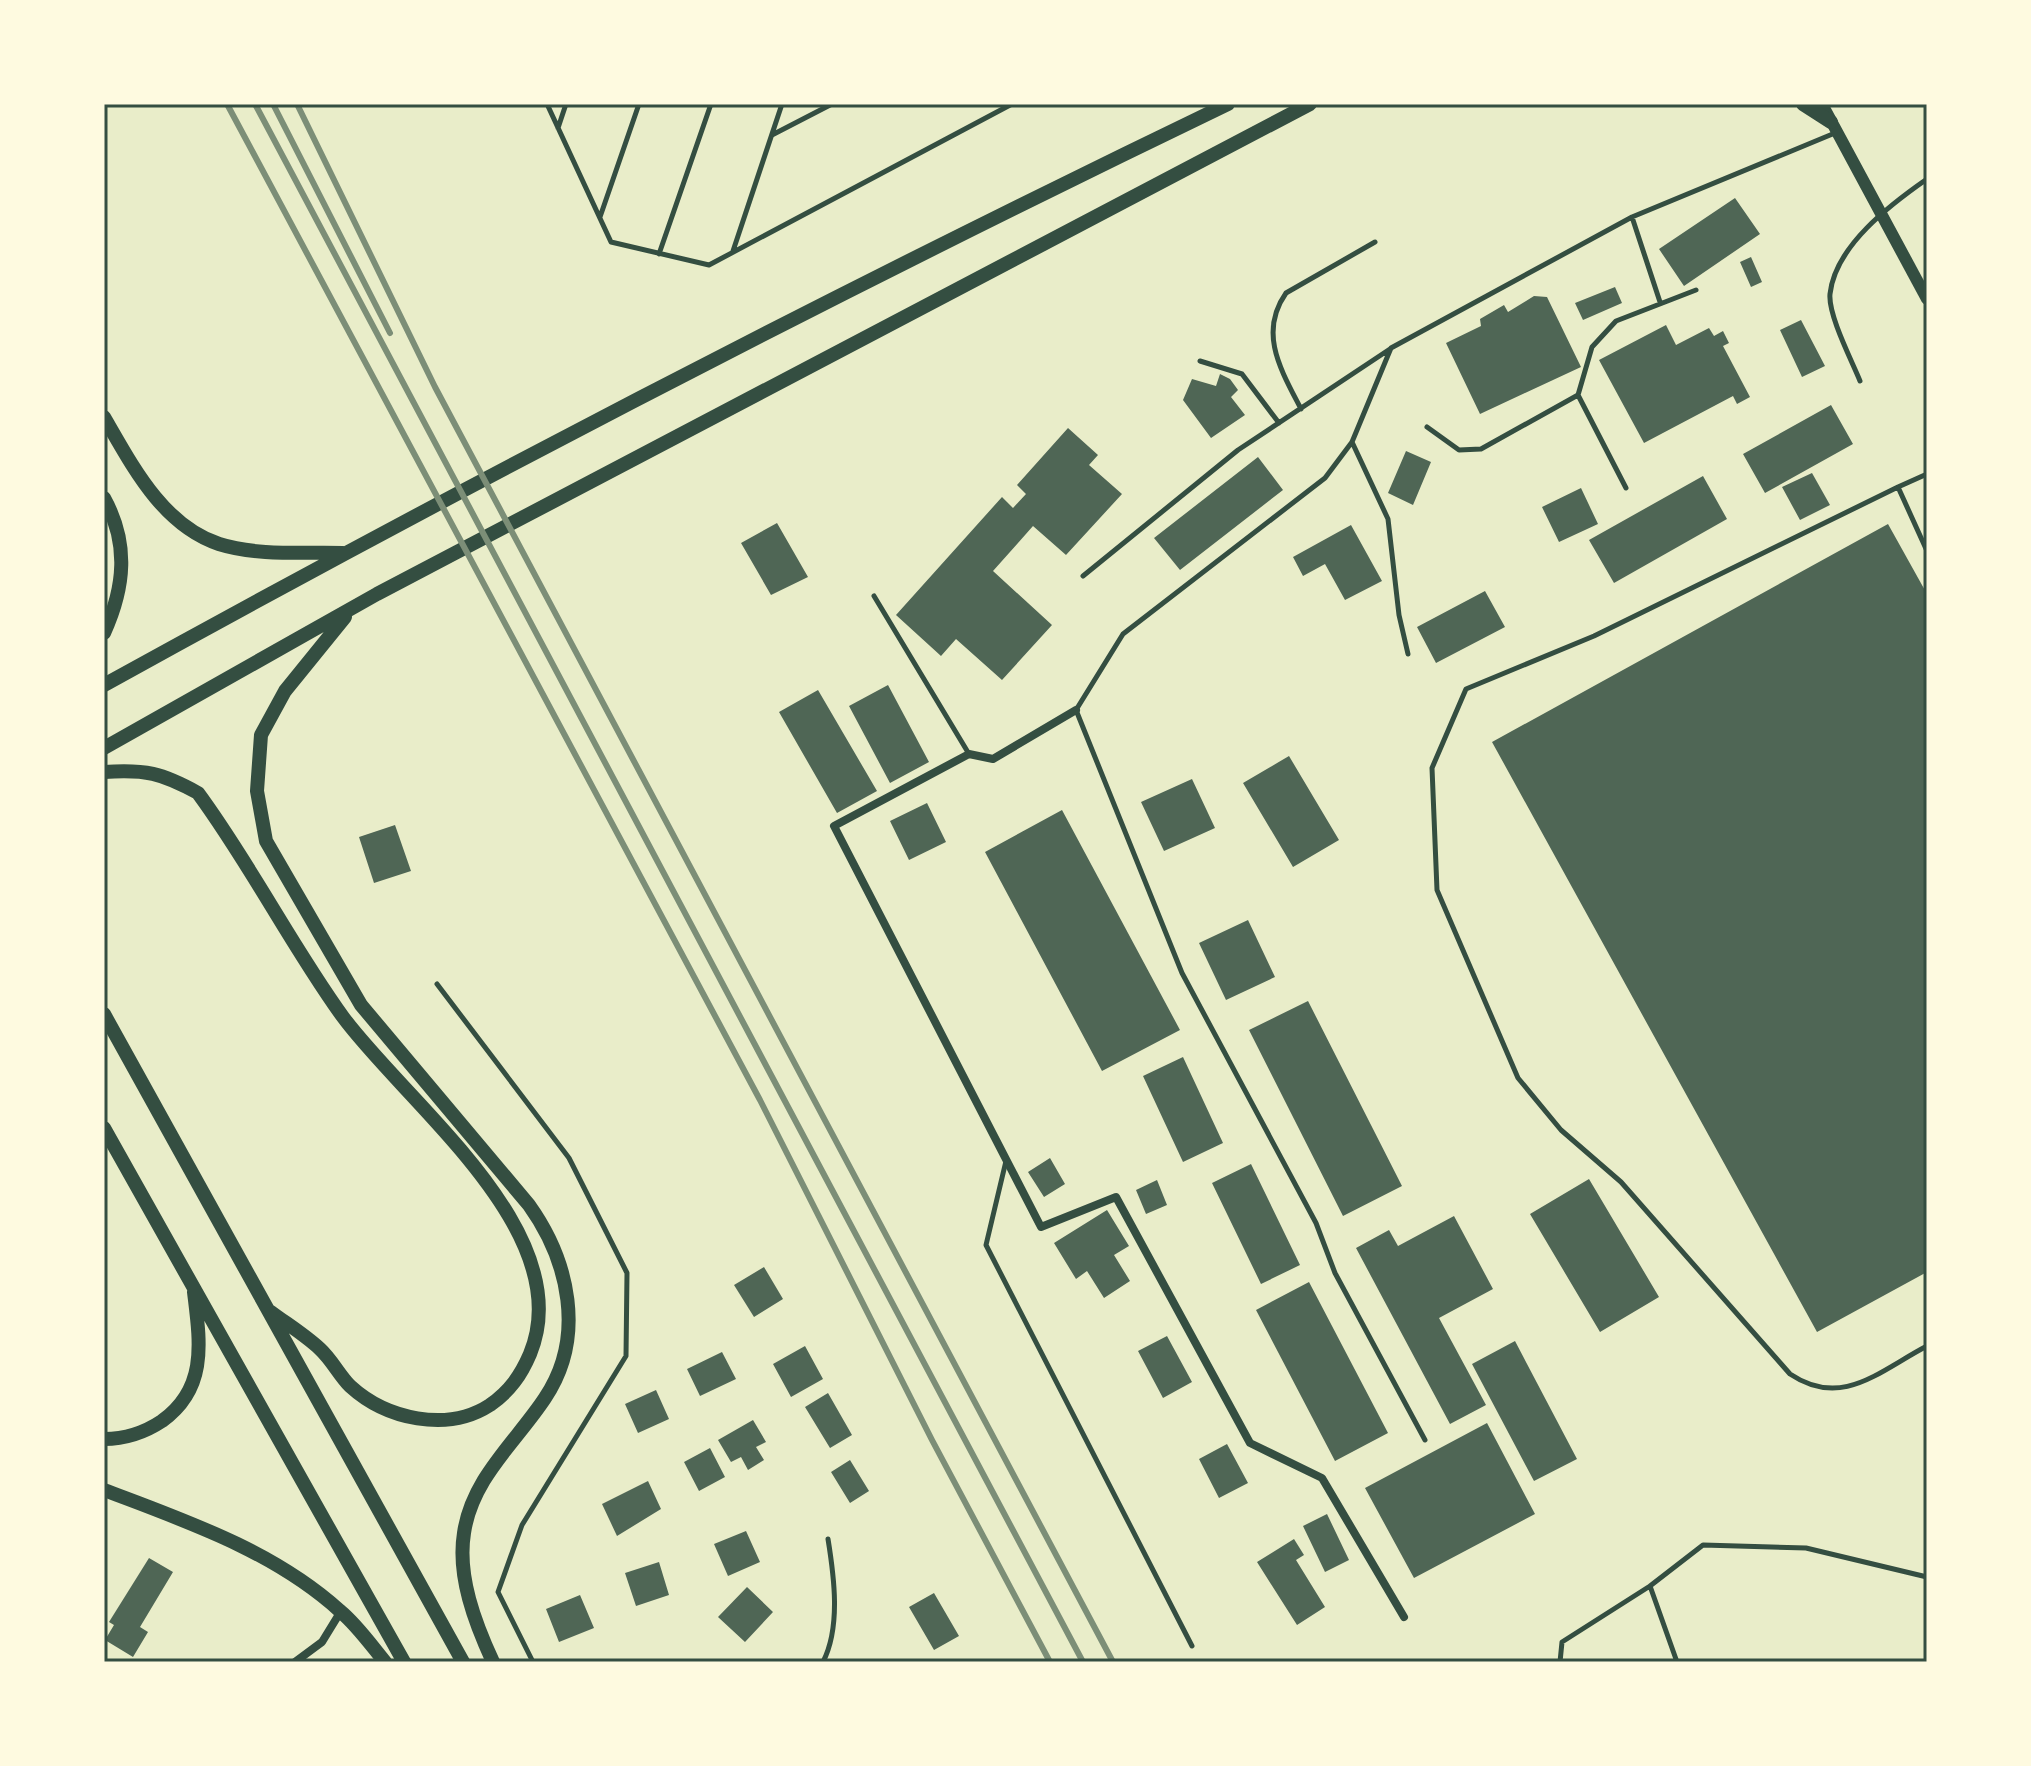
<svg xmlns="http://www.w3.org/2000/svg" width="2031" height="1766" font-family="Overpass,sans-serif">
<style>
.building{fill:#4f6655}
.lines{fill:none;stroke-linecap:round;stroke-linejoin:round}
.service{stroke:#344e41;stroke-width:5}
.minor{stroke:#344e41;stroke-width:8}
.tertiary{stroke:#344e41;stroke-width:12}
.secondary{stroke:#344e41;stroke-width:14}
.rail{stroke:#7c8e77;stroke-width:6}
.neatline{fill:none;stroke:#344e41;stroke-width:3}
</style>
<rect width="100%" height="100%" fill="#e9edc9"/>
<path class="building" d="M 1735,198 L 1760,234 L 1684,286 L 1659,249 Z
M 1751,257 L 1762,282 L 1751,287 L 1740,262 Z
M 1615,287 L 1622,303 L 1583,320 L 1575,303 Z
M 1534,296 L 1547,297 L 1581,367 L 1480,414 L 1446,343 L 1481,326 L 1480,319 L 1504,305 L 1508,312 Z
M 1801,320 L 1825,366 L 1802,377 L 1780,330 Z
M 1666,325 L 1676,345 L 1709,328 L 1714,336 L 1723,331 L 1729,343 L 1723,346 L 1750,397 L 1737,404 L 1733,396 L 1644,443 L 1599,360 Z
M 1220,374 L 1230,379 L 1238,390 L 1231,397 L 1245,415 L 1211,438 L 1183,400 L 1192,379 L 1216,386 Z
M 1831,405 L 1853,444 L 1765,493 L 1743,454 Z
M 1068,428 L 1098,455 L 1089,465 L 1122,494 L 1066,555 L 1033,526 L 993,571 L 1052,625 L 1002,680 L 956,639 L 941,656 L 896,615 L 1002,497 L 1013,508 L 1026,494 L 1017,485 Z
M 1406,451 L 1431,462 L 1413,505 L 1388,493 Z
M 1258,457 L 1283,490 L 1180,570 L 1154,538 Z
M 1812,473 L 1830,505 L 1800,520 L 1782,487 Z
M 1703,476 L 1727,519 L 1614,583 L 1589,540 Z
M 1581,488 L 1598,524 L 1559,542 L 1542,507 Z
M 777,523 L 808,577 L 771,595 L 741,543 Z
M 1888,524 L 1927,594 L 1927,1272 L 1817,1332 L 1492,742 Z
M 1351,525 L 1382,581 L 1345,600 L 1325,564 L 1303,576 L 1293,557 Z
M 1485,591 L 1505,627 L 1436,663 L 1417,627 Z
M 888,685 L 929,762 L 890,783 L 849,706 Z
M 818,690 L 877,791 L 837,813 L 779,712 Z
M 1289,756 L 1339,840 L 1293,867 L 1243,783 Z
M 1192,779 L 1215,828 L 1164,851 L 1141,802 Z
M 927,803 L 946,842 L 909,860 L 890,821 Z
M 1062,810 L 1180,1030 L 1102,1071 L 985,852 Z
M 395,825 L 411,871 L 374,883 L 359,837 Z
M 1248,920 L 1275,977 L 1226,1000 L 1199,943 Z
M 1308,1001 L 1402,1186 L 1343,1216 L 1249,1030 Z
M 1183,1057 L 1223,1143 L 1183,1162 L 1143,1076 Z
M 1050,1158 L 1065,1184 L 1044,1197 L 1028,1172 Z
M 1251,1164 L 1300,1265 L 1261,1284 L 1212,1183 Z
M 1589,1179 L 1659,1297 L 1600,1332 L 1530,1214 Z
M 1157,1180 L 1167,1205 L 1146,1214 L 1136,1190 Z
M 1107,1210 L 1129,1246 L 1114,1255 L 1130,1281 L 1104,1298 L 1087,1271 L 1076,1279 L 1054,1243 Z
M 1454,1216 L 1493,1289 L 1439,1318 L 1486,1405 L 1450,1424 L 1356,1248 L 1389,1230 L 1398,1246 Z
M 764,1267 L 783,1299 L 754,1317 L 734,1285 Z
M 1309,1282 L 1388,1433 L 1335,1461 L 1256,1310 Z
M 1167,1336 L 1192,1382 L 1163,1398 L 1138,1351 Z
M 1515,1341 L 1577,1459 L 1534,1481 L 1472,1364 Z
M 805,1346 L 823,1379 L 791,1397 L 773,1364 Z
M 722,1352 L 736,1379 L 700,1396 L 687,1369 Z
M 656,1390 L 669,1419 L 638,1433 L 625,1404 Z
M 828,1393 L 852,1435 L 830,1448 L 805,1407 Z
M 753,1420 L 766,1442 L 756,1447 L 764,1460 L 748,1470 L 741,1457 L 731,1462 L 718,1440 Z
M 1487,1423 L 1535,1514 L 1414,1578 L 1365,1488 Z
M 1227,1444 L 1248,1483 L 1219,1498 L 1199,1459 Z
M 710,1448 L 725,1477 L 699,1491 L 684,1462 Z
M 850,1460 L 869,1491 L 850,1503 L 831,1472 Z
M 648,1481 L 661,1509 L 617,1536 L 602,1504 Z
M 1327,1514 L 1349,1560 L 1325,1572 L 1303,1526 Z
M 746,1531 L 760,1562 L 728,1576 L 714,1544 Z
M 1294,1539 L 1304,1555 L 1296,1560 L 1325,1607 L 1297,1625 L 1257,1562 Z
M 149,1558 L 173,1572 L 140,1627 L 148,1632 L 133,1657 L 105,1640 L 114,1625 L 109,1622 Z
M 659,1562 L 669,1595 L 636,1606 L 625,1573 Z
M 747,1587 L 773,1612 L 745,1642 L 718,1617 Z
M 934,1593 L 959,1636 L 934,1650 L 909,1607 Z
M 580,1595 L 594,1628 L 559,1642 L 546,1609 Z"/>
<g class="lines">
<path class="service" d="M 547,104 L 611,242 L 709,265 L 1012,104
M 558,128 L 566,104
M 772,135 L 832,104
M 600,217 L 639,104
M 1632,217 L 1660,302
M 733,251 L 782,104
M 659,254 L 711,104
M 1200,361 L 1242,374 L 1279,423
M 1860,381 C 1852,361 1828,315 1830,294 C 1835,246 1891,204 1927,179
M 1301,409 C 1281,370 1258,333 1286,293 L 1375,242
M 1427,427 L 1459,450 L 1481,449 L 1578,395
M 1352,442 L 1388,519 L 1399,615 L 1408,654
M 1927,474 L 1898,487 L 1927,551
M 1898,487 L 1594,636 L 1466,689 L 1432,768 L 1437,890 L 1518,1078 L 1561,1130 L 1621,1182 L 1790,1374 C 1842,1409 1879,1371 1927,1346
M 1626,488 L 1578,395 L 1592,347 L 1616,321 L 1696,290
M 1083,576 L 1238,450 L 1390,349
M 874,596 L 969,754
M 437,984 L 569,1158 L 627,1273 L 626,1356 L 522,1525 L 498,1592 L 533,1662
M 1006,1161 L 986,1245 L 1192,1646
M 1425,1440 L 1335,1273 L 1316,1223 L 1182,973 L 1076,710 L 1123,634 L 1325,478 L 1352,442 L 1391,348 L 1632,217 L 1835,133
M 823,1662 C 841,1627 834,1576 828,1539
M 1560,1662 L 1562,1642 L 1650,1586
M 1677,1662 L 1650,1586 L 1703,1545 L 1806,1548 L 1927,1577"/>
<path class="minor" d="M 1076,710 L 993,759 L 969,754 L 834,826 L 1041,1227 L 1116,1197 L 1250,1443 L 1322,1478 L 1404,1617
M 295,1662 L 322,1642 L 341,1611"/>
<path class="tertiary" d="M 1822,104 L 1927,299"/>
<path class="secondary" d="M 1803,104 L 1831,122
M 104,417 C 132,465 162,525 219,544 C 257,556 304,552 343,553
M 104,498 C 129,543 125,587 104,633
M 345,617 L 285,691 L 261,735 L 257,791 L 266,841 L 361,1005 L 529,1205 C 569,1261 586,1337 545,1398 C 516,1442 472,1478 464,1533 C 457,1576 475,1623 493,1662
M 104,685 C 473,481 848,287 1228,104
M 104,748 L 377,594 L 1310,104
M 104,772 C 145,769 162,773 198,793 C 251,865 291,945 343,1017 C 407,1104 580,1233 530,1354 C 521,1375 510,1391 490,1405 C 447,1433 386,1419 350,1386 C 339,1375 332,1360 320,1349 C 305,1335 287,1324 271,1312
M 104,1014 L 463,1662
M 104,1128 L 404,1662
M 104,1439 C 126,1439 144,1433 162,1421 C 208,1388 200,1342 194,1292
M 104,1490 C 186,1521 274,1551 340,1611 C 357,1625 371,1645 385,1662"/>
<path class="rail" d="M 227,104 L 760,1100 L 932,1440 L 1050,1662
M 255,104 L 1083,1662
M 273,104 L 390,333
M 297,104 L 435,387 L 1113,1662"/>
</g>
<rect width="2031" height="1766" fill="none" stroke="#fefae0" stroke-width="212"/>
<rect x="106" y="106" width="1819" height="1554" class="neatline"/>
</svg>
